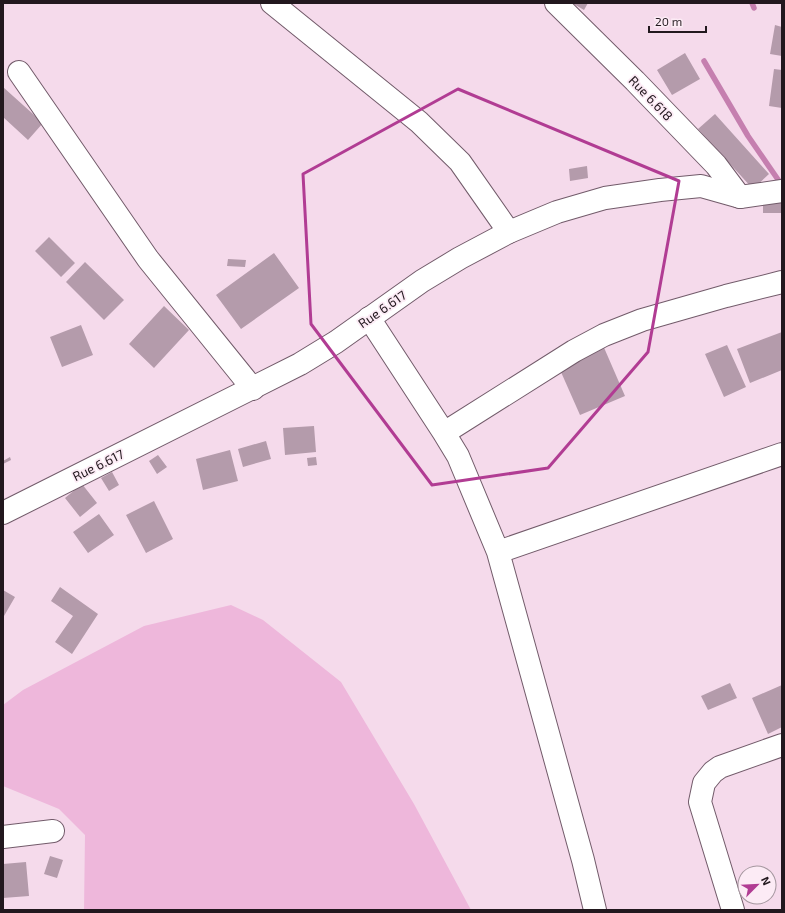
<svg xmlns="http://www.w3.org/2000/svg" width="785" height="913" font-family="'Exo 2',sans-serif">
<style>
.green{fill:#eeb7db}
.lines{fill:none;stroke-linecap:round;stroke-linejoin:round}
.stream{stroke:#c57faf;stroke-width:5.5}
.building{fill:#b49bab}
.street-casing{stroke:#725b6a;stroke-width:24}
.secondary-casing{stroke:#725b6a;stroke-width:24}
.street{stroke:#fff;stroke-width:22}
.secondary{stroke:#fff;stroke-width:22}
.marked{fill:none;stroke:#b13c93;stroke-width:3;stroke-linejoin:round}
.labels{text-anchor:middle;stroke-width:3.5;stroke-linejoin:round;paint-order:stroke}
.street-label{font-size:13px;fill:#22181e;stroke:#fcebf5}
</style>
<rect width="100%" height="100%" fill="#f5daeb"/>
<path class="green" d="M 231,605 L 263,620 L 341,682 L 414,804 L 471,910 L 84,910 L 85,835 L 59,809 L 3,786 L 3,705 L 23,690 L 144,626 Z"/>
<g class="lines">
<path class="stream" d="M 752,3 L 754,8
M 704,61 L 748,136 L 779,181"/>
</g>
<path class="building" d="M 572,3 L 588,3 L 584,10 Z
M 775,25 L 782,27 L 782,56 L 770,54 Z
M 685,53 L 700,79 L 672,95 L 657,70 Z
M 774,69 L 782,70 L 782,108 L 769,106 Z
M 3,87 L 43,123 L 28,140 L 3,117 Z
M 715,114 L 769,174 L 753,189 L 698,129 Z
M 587,166 L 588,178 L 570,181 L 569,169 Z
M 763,198 L 782,199 L 782,213 L 763,213 Z
M 49,237 L 75,263 L 61,277 L 35,251 Z
M 274,253 L 299,288 L 241,329 L 216,295 Z
M 228,259 L 246,260 L 245,267 L 227,266 Z
M 85,262 L 124,300 L 104,320 L 66,282 Z
M 164,306 L 189,330 L 154,368 L 129,344 Z
M 81,325 L 93,355 L 62,367 L 50,337 Z
M 782,332 L 782,370 L 750,383 L 737,349 Z
M 602,343 L 625,396 L 580,415 L 557,363 Z
M 727,345 L 746,387 L 724,397 L 705,354 Z
M 314,426 L 316,452 L 285,455 L 283,428 Z
M 266,441 L 271,459 L 243,467 L 238,449 Z
M 230,450 L 238,481 L 203,490 L 196,459 Z
M 158,455 L 167,467 L 157,474 L 149,461 Z
M 10,457 L 11,460 L 3,464 L 3,461 Z
M 316,457 L 317,465 L 308,466 L 307,458 Z
M 112,472 L 119,485 L 109,491 L 101,478 Z
M 82,484 L 97,503 L 80,517 L 65,498 Z
M 154,501 L 173,539 L 146,553 L 126,515 Z
M 99,514 L 114,535 L 88,553 L 73,532 Z
M 60,587 L 98,614 L 72,654 L 55,642 L 73,616 L 51,601 Z
M 3,590 L 15,597 L 4,616 L 3,615 Z
M 730,683 L 737,698 L 708,710 L 701,696 Z
M 782,685 L 782,727 L 768,734 L 752,698 Z
M 50,856 L 63,860 L 57,878 L 44,874 Z
M 26,862 L 29,896 L 3,898 L 3,864 Z"/>
<g class="lines">
<g class="street-casing">
<path id="street" d="M 272,3 L 419,122 L 460,162 L 509,232
M 556,3 L 635,81 L 716,165 L 740,197
M 19,72 L 148,259 L 253,389
M 369,318 L 444,433 L 458,456 L 498,552 L 583,860 L 595,910
M 444,433 L 574,351 L 604,335 L 642,320 L 726,296 L 782,282
M 498,552 L 782,454
M 3,837 L 53,831
M 733,910 L 700,802 L 704,783 L 713,772 L 720,767 L 782,745"/>
</g>
<g class="secondary-casing">
<path id="secondary" d="M 3,513 L 300,364 L 336,342 L 422,281 L 460,258 L 509,232 L 557,212 L 605,198 L 660,190 L 701,186 L 740,197 L 782,191"/>
</g>
<use href="#street" class="street"/>
<use href="#secondary" class="secondary"/>
</g>
<path class="marked" d="M 458,89 L 679,181 L 648,352 L 548,468 L 432,485 L 311,324 L 303,174 Z"/>
<g class="labels">
<g class="street-label">
<text transform="translate(651 98) rotate(46)" y="5">Rue 6.618</text>
<text transform="translate(382 309) rotate(-35)" y="5">Rue 6.617</text>
<text transform="translate(98 465) rotate(-26)" y="5">Rue 6.617</text>
</g>
</g>
<rect width="785" height="913" fill="none" stroke="#22181e" stroke-width="8"/>
<g transform="translate(757 885) rotate(66)"><circle r="19" fill="#fcebf5" stroke="#a5979f"/>
<path d="M0-3L7 15L0 10L-7 15Z" fill="#b13c93"/>
<text y="-6" font-size="11" font-weight="bold" text-anchor="middle" fill="#22181e">N</text>
</g>
<path d="M649 26v6h57v-6" fill="none" stroke="#22181e" stroke-width="2"/>
<text x="655" y="26" font-size="12" fill="#22181e" stroke="#fcebf5" stroke-width="3" paint-order="stroke">20 m</text>
</svg>
